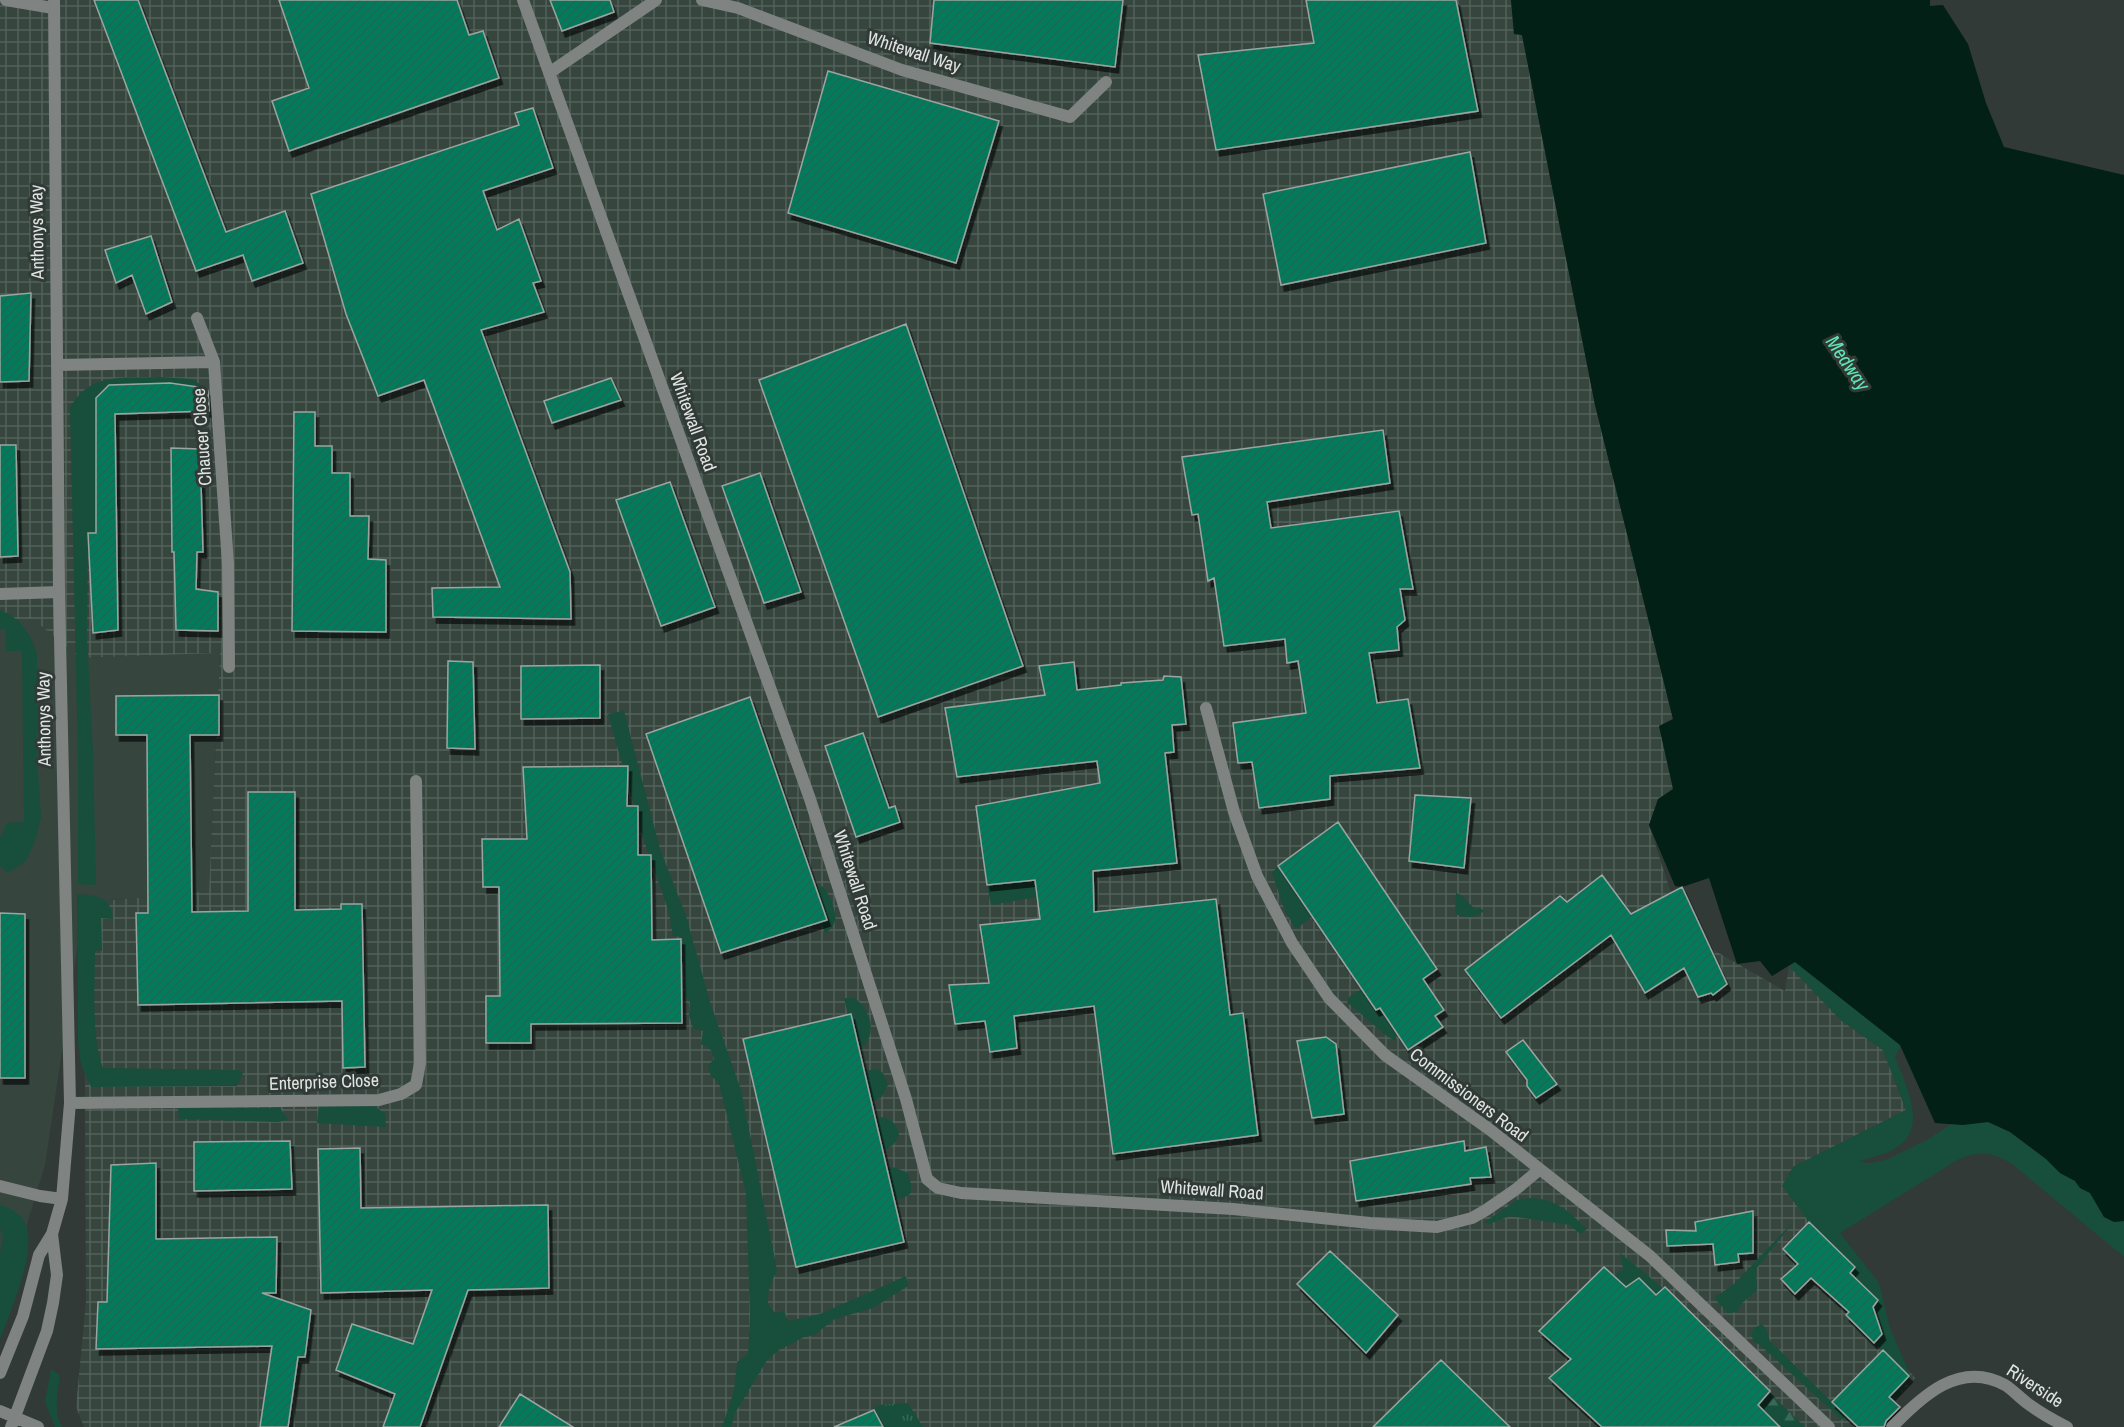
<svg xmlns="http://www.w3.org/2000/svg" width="2124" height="1427" font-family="'Archivo Narrow',sans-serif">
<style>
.built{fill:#36463f}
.industrial{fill:url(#industrial-grid)}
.grass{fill:#184e3c}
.forest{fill:url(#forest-firs)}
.park{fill:url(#park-tufts)}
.water{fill:#022016}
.building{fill:url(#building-hatch);stroke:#9ba5a0;stroke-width:1.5;filter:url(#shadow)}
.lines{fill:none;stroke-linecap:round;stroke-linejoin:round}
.minor{stroke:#7f8381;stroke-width:12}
.labels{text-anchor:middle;stroke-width:6;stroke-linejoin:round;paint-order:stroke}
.street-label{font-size:18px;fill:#e0e5e3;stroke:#313a36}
.water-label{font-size:20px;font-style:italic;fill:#5fe5b6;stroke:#313a36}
</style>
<defs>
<pattern id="industrial-grid" width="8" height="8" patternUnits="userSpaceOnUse" patternTransform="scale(1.5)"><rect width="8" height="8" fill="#36463f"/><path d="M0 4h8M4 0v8" fill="none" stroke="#53615b"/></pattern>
<pattern id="forest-firs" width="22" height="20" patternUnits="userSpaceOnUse" patternTransform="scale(1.5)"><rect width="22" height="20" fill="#184e3c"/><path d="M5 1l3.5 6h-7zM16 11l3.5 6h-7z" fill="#396758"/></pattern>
<pattern id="park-tufts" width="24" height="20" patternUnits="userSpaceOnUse" patternTransform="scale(1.5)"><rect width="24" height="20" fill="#184e3c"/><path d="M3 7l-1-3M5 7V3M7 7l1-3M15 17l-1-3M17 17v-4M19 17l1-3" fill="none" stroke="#396758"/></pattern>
<pattern id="building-hatch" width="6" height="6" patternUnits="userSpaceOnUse" patternTransform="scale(1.5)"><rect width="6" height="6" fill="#047c5c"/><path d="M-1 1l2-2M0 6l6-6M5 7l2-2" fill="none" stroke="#206351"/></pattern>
<filter id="shadow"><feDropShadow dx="3.5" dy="6" stdDeviation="0" flood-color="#0009"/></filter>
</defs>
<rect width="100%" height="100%" fill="#313a36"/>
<path class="built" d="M 0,619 L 33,619 L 80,658 L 220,653 L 209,891 L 84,903 L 45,1165 L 0,1313 Z"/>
<path class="industrial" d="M 0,0 L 1511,0 L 1514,34 L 1522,35 L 1595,405 L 1673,720 L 1659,726 L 1674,789 L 1659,802 L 1649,825 L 1684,933 L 1785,991 L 1789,966 L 1842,1021 L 1883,1050 L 1906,1110 L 1793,1167 L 1809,1222 L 1855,1267 L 1850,1273 L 1878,1300 L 1899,1359 L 1915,1378 L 1871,1427 L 84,1427 L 76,1407 L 86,1301 L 84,903 L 209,891 L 220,653 L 80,658 L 33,619 L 0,619 Z"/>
<path class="grass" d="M 159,377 L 192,379 L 210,391 C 178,379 142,384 109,385 L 96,399 L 96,533 L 88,533 L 87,637 L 93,753 L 96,885 L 78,884 L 78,757 L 70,408 C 90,371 123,379 159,377 Z
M 0,610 C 20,618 31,633 37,654 L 37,760 L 41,816 L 36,839 L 26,861 L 8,873 L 0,866 L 0,838 L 7,823 L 24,822 L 22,651 L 6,651 L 5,629 L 0,629 Z
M 624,711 L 660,849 L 686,916 L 710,1002 L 741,1090 L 777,1270 C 771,1284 760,1303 776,1313 L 784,1311 L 788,1321 L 820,1314 L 906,1276 L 908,1286 L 873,1308 L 835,1319 L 814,1335 L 804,1337 L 779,1350 L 767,1360 L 735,1413 L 731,1427 L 722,1427 L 734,1391 L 737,1362 L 748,1354 L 750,1316 L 746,1193 L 719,1083 L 711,1076 L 708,1066 L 714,1059 L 711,1050 L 701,1044 L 703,1031 L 693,1028 L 689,1015 L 690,1002 L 685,997 L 685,976 L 682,937 L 673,936 L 669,912 L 644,841 L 608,714 Z
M 1278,866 L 1312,917 L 1296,929 L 1285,911 L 1272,873 Z
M 1035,880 L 1037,897 L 991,905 L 987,885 Z
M 815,885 C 819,886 821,885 824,888 C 830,894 837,914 835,921 C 833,927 830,930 825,933 L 821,922 L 827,919 Z
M 1456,893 L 1461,895 L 1475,909 L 1480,908 L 1484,911 C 1473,919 1467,918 1455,914 Z
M 77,894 C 96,896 111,895 113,919 L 101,918 L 102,951 L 95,950 C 95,982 91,1040 103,1068 L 239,1070 L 243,1073 L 237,1086 L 91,1087 L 81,1065 L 78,1042 Z
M 1795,962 L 1901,1045 L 1895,1057 C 1906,1086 1930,1130 1894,1149 C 1883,1156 1870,1157 1859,1162 L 1871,1163 L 1886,1160 L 1927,1140 L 1951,1124 L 1988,1122 L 2010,1132 L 2046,1159 L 2060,1173 L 2075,1181 L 2080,1188 L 2090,1193 L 2104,1217 L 2114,1222 L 2124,1221 L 2124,1257 L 2012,1164 C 1993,1152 1979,1151 1959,1159 L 1840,1233 L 1879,1283 L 1890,1328 L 1911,1377 L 1894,1402 L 1889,1397 L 1909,1376 L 1874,1343 L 1882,1334 L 1873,1307 L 1878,1300 L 1850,1273 L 1855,1266 L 1809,1222 L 1782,1186 L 1793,1167 L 1906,1110 L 1883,1050 L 1842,1021 L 1789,966 Z
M 1362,989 L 1375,1010 L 1380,1008 C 1388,1019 1394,1028 1397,1041 L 1388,1037 L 1347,1002 L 1349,997 Z
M 844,998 L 855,998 C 870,1011 877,1030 864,1046 L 858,1047 L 851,1014 L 848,1015 Z
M 878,1069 L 883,1073 L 888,1085 L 881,1098 L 871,1101 L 864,1071 Z
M 319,1104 L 368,1104 L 375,1106 L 385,1114 L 386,1127 L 317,1123 Z
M 178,1108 L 280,1108 L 288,1120 L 278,1122 L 179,1119 Z
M 884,1117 C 894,1121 897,1125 899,1135 L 893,1145 L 883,1151 L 875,1118 Z
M 893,1167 L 908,1173 L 911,1184 L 911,1193 L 904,1198 L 894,1199 L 887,1168 Z
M 1530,1198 C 1557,1199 1568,1211 1587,1229 L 1580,1234 L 1570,1225 L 1510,1216 L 1489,1224 L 1485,1222 L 1517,1200 Z
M 0,1205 C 11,1208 24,1215 27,1228 C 35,1255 10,1313 0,1339 L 0,1253 L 3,1237 L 0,1228 Z
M 1795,1220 L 1756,1269 L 1757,1290 L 1741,1304 L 1737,1312 L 1728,1313 L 1714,1298 L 1734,1284 Z
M 1620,1253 L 1664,1289 L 1656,1294 L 1639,1278 L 1626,1287 L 1615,1276 L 1623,1268 Z
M 1762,1324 L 1766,1329 L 1770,1341 L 1845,1415 L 1842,1420 L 1760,1345 L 1754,1342 L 1751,1334 L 1754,1328 Z
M 51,1369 L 60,1375 C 58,1392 53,1411 62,1427 L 55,1427 L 45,1402 Z"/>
<path class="forest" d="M 1769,1392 L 1805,1427 L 1780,1427 L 1758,1405 Z"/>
<path class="park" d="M 908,1403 L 923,1427 L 883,1427 L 874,1410 L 877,1405 Z"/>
<path class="water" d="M 1511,0 L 1930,0 L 1930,6 L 1943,5 L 1968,44 L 1986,103 L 2004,147 L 2124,175 L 2124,1221 L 2114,1222 L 2104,1217 L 2090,1193 L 2080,1188 L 2075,1181 L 2060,1173 L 2046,1159 L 2010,1132 L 1988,1122 L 1963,1125 L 1935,1123 L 1900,1045 L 1795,962 L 1772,976 L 1760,961 L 1737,964 L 1709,878 L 1682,887 L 1675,886 L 1649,825 L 1658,799 L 1673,789 L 1659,726 L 1673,719 L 1595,405 L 1522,35 L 1514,34 Z"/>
<path class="building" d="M 94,0 L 138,0 L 226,232 L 285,211 L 303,263 L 252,281 L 243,255 L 196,271 Z
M 279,0 L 457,0 L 469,35 L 483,31 L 499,78 L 289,151 L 272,101 L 309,88 Z
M 550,0 L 610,0 L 614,12 L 562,31 Z
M 934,0 L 1123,0 L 1115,67 L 930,43 Z
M 1306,0 L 1456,0 L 1478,111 L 1216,150 L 1198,55 L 1314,43 Z
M 828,71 L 999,121 L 956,263 L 788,213 Z
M 533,108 L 553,168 L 483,191 L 497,230 L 519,219 L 541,281 L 533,283 L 544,312 L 481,330 L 570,572 L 571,619 L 433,617 L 432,588 L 500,587 L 424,380 L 378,396 L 346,314 L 311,194 L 519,125 L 515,113 Z
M 1470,152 L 1486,243 L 1281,285 L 1263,194 Z
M 151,236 L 172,302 L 146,314 L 132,275 L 116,283 L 105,250 Z
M 31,293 L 29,381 L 0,382 L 0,296 Z
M 906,324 L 1023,666 L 878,717 L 759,380 Z
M 611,378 L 621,400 L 552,423 L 544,401 Z
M 170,383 L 198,387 L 208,391 L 209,411 L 115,414 L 118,630 L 93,633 L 88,533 L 96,533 L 96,398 L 109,385 Z
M 294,412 L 315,412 L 315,446 L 332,446 L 332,473 L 350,473 L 350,516 L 369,516 L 368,559 L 386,560 L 386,632 L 292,631 Z
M 1383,430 L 1390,483 L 1267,502 L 1271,528 L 1399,511 L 1413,589 L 1400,589 L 1405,620 L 1397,627 L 1399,650 L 1369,653 L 1377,703 L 1408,699 L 1420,768 L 1330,776 L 1330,799 L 1259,808 L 1252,762 L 1238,763 L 1233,723 L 1306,713 L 1298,661 L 1287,663 L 1285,639 L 1224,646 L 1214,578 L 1208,581 L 1198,514 L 1192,515 L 1182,457 Z
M 0,445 L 16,445 L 18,556 L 0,557 Z
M 171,448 L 200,449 L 203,552 L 197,552 L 196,589 L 218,592 L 218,631 L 176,630 L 174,552 L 172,552 Z
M 760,473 L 801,592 L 764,603 L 722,486 Z
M 670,482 L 715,607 L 661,626 L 616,500 Z
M 448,661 L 473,662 L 475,749 L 447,748 Z
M 1074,662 L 1077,690 L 1121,685 L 1121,683 L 1163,680 L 1164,676 L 1181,677 L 1186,724 L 1172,725 L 1174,752 L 1165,753 L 1177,863 L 1093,871 L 1094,912 L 1216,899 L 1230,1015 L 1243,1013 L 1258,1135 L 1113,1154 L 1094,1006 L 1014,1016 L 1017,1048 L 990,1052 L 985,1021 L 955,1024 L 949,985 L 989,983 L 980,925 L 1040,919 L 1035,880 L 987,885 L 976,806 L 1100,783 L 1097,761 L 957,777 L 945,708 L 1045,695 L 1039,666 Z
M 600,665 L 600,718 L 521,719 L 521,666 Z
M 219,695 L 219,735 L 190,735 L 192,912 L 248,911 L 248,792 L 295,792 L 295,910 L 341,909 L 341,904 L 362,904 L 365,1067 L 343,1068 L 342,1001 L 138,1005 L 136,913 L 148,913 L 147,735 L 116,735 L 116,696 Z
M 750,697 L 827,920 L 721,953 L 646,734 Z
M 863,733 L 889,808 L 895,806 L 900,822 L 856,837 L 825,746 Z
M 628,766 L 627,806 L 638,806 L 638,855 L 651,855 L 652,940 L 681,939 L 682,1023 L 531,1024 L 531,1043 L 486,1043 L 486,996 L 500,996 L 499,887 L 483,887 L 482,839 L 527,839 L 523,767 Z
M 1415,795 L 1471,798 L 1464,868 L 1409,861 Z
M 1338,822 L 1437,969 L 1423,979 L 1444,1010 L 1435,1016 L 1443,1027 L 1408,1050 L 1380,1008 L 1376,1010 L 1278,866 Z
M 1602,875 L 1631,914 L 1682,887 L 1727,984 L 1713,995 L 1711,993 L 1698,997 L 1684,968 L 1645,993 L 1611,935 L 1501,1018 L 1465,970 L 1560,896 L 1567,902 Z
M 0,913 L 25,914 L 25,1078 L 0,1078 Z
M 851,1014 L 904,1242 L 796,1267 L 743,1039 Z
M 1326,1037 L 1336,1044 L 1344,1114 L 1312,1118 L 1297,1041 Z
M 1523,1040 L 1557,1084 L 1536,1098 L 1527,1086 L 1527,1080 L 1506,1052 Z
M 290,1141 L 292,1189 L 194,1191 L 194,1142 Z
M 1464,1141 L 1465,1151 L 1486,1147 L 1491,1177 L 1470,1178 L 1471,1184 L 1356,1201 L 1350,1161 Z
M 360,1148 L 361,1208 L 548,1205 L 549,1288 L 468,1290 L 420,1427 L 383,1427 L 395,1394 L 336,1370 L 352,1324 L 413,1344 L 432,1290 L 321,1293 L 318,1149 Z
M 156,1163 L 156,1239 L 277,1237 L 276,1293 L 262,1293 L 311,1310 L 305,1357 L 298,1357 L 288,1427 L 260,1427 L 272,1346 L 96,1349 L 98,1302 L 107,1302 L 111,1165 Z
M 1753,1211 L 1753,1253 L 1738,1254 L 1739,1262 L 1715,1265 L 1713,1244 L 1667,1246 L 1666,1230 L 1696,1231 L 1695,1222 Z
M 1809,1222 L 1855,1267 L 1850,1273 L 1878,1300 L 1873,1307 L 1882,1334 L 1874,1343 L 1846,1315 L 1849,1312 L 1811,1278 L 1795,1294 L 1781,1279 L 1798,1264 L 1783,1249 Z
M 1330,1251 L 1398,1315 L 1366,1353 L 1297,1284 Z
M 1604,1267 L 1626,1287 L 1639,1278 L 1656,1295 L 1665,1287 L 1770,1391 L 1758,1405 L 1780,1427 L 1602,1427 L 1549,1378 L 1571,1359 L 1539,1331 Z
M 1883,1350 L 1909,1376 L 1889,1397 L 1900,1407 L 1886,1421 L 1884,1427 L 1858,1427 L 1832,1402 Z
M 1441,1360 L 1510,1427 L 1373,1427 Z
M 520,1394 L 573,1427 L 499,1427 Z
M 874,1410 L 883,1427 L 834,1427 Z"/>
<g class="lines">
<path class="minor" d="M 6,0 L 53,8
M 523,0 L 810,799 L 906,1099 L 927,1179 L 938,1188 L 961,1193 L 1233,1209 L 1370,1223 L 1437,1227 L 1472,1218 L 1486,1210 L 1515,1190 L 1539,1170
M 702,0 L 738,8 L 902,70 L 1070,117 L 1106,82
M 549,73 L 656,0
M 197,318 L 214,362
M 57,365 L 214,362 L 228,564 L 229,667
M 0,594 L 59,592
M 1206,708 L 1234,812 L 1257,876 L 1292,943 L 1329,998 L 1385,1055 L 1489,1129 L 1650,1256 L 1829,1427
M 70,1103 L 379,1100 L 401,1094 L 416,1085 L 420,1063 L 416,781
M 0,1186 L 40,1196 L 62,1199
M 0,1373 L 23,1316 L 39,1255 L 52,1234
M 0,1411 L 38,1427
M 11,1427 L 47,1331 L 53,1303 L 57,1275 L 52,1234 L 62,1199 L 70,1103 L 59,592 L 54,0
M 1892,1427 C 1922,1396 1960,1360 2005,1385 C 2013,1390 2019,1397 2027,1403 C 2039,1412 2053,1420 2067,1427"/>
</g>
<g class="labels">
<g class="street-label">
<text transform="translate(914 52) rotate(18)" y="6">Whitewall Way</text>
<text transform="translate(37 232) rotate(-91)" y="6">Anthonys Way</text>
<text transform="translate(693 422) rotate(70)" y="6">Whitewall Road</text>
<text transform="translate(202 437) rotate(-94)" y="6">Chaucer Close</text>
<text transform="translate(44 719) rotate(-91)" y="6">Anthonys Way</text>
<text transform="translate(855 880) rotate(72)" y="6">Whitewall Road</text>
<text transform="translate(324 1082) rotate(-2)" y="6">Enterprise Close</text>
<text transform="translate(1469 1095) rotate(37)" y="6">Commissioners Road</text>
<text transform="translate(1212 1190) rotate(4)" y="6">Whitewall Road</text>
<text transform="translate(2035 1386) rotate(33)" y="6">Riverside</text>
</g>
<g class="water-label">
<text transform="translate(1848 363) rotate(56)" y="7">Medway</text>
</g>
</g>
</svg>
